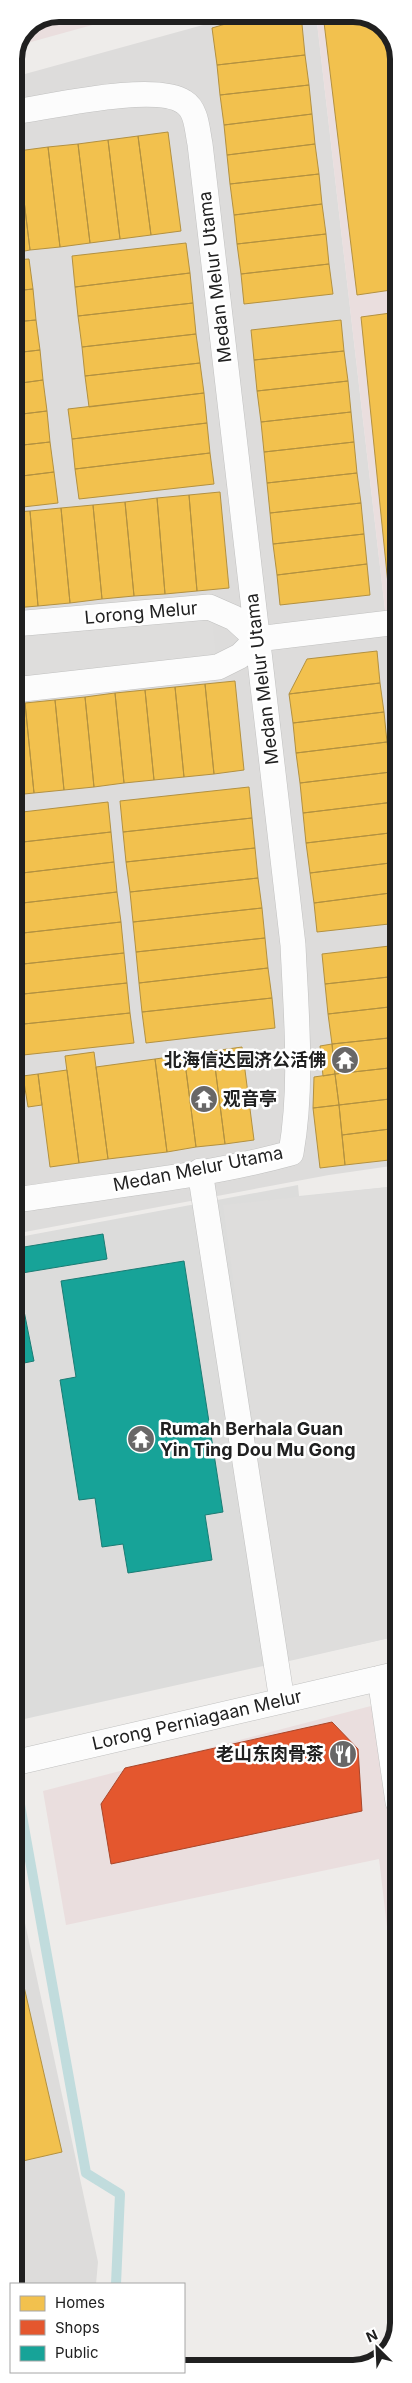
<svg xmlns="http://www.w3.org/2000/svg" width="412" height="2383" font-family="Inter,'Noto Sans SC',sans-serif">
<style>
.residential{fill:#dddcdb}
.commercial{fill:#eadede}
.religious{fill:#dcdcdb}
.parking{fill:#dedddc}
.homes{fill:#f2c14e;stroke:#b39140}
.shops{fill:#e4572e;stroke:#a9462a}
.public{fill:#17a398;stroke:#1a7c74}
.lines{fill:none;stroke-linecap:round;stroke-linejoin:round}
.stream{stroke:#c1dcdd;stroke-width:10}
.street-casing{stroke:#c1c1c0;stroke-width:26}
.street{stroke:#fcfcfc;stroke-width:25}
.labels{text-anchor:middle;stroke-width:5;stroke-linejoin:round;paint-order:stroke}
.street-label{font-size:18px;fill:#202020;stroke:#fff}
.poi-label{font-size:18px;font-weight:bold;fill:#202020;stroke:#fff;text-anchor:end}
.rim{fill:none;stroke:#202020;stroke-width:6}
</style>
<rect width="100%" height="100%" fill="#eeecea"/>
<path class="residential" d="M 243,14 L 316,14 L 398,722 L 398,1165 L 329,1175 L 14,1234 L 14,77 Z
M 14,1872 L 98,2262 L 96,2284 L 14,2284 Z"/>
<path class="commercial" d="M 59,14 L 132,14 L 20,45 L 27,27 Z
M 316,14 L 358,14 L 385,27 L 398,54 L 398,722 Z
M 398,1699 L 398,2020 L 379,1859 L 66,1925 L 43,1791 Z"/>
<path class="religious" d="M 298,1185 L 299,1196 L 398,1186 L 398,1636 L 20,1720 L 14,1683 L 14,1238 Z"/>
<path class="parking" d="M 212,618 L 216,657 L 14,678 L 14,638 Z
M 398,1186 L 398,1636 L 285,1662 L 223,1205 Z"/>
<path class="homes" d="M 259,14 L 301,14 L 305,55 L 217,65 L 212,28 Z
M 323,14 L 358,14 L 385,27 L 398,54 L 398,289 L 357,295 Z
M 305,55 L 309,85 L 220,95 L 217,65 Z
M 309,85 L 312,114 L 224,125 L 220,95 Z
M 312,114 L 315,144 L 227,155 L 224,125 Z
M 168,132 L 181,231 L 151,235 L 138,136 Z
M 138,136 L 151,235 L 120,239 L 108,140 Z
M 108,140 L 120,239 L 90,243 L 78,144 Z
M 78,144 L 90,243 L 60,247 L 48,147 Z
M 315,144 L 319,174 L 230,184 L 227,155 Z
M 48,147 L 60,247 L 30,250 L 18,151 Z
M 18,151 L 30,250 L 14,253 L 14,152 Z
M 319,174 L 322,204 L 234,215 L 230,184 Z
M 322,204 L 326,234 L 237,244 L 234,215 Z
M 326,234 L 329,264 L 241,274 L 237,244 Z
M 186,243 L 190,273 L 75,287 L 72,256 Z
M 29,259 L 33,289 L 14,291 L 14,260 Z
M 329,264 L 333,294 L 244,304 L 241,274 Z
M 190,273 L 193,303 L 78,316 L 75,287 Z
M 33,289 L 36,320 L 14,322 L 14,291 Z
M 193,303 L 196,334 L 82,347 L 78,316 Z
M 398,312 L 398,593 L 389,594 L 361,317 Z
M 36,320 L 40,350 L 14,353 L 14,322 Z
M 341,320 L 344,351 L 254,360 L 251,330 Z
M 196,334 L 200,363 L 85,376 L 82,347 Z
M 40,350 L 43,380 L 14,384 L 14,353 Z
M 344,351 L 348,381 L 257,391 L 254,360 Z
M 200,363 L 204,393 L 89,407 L 85,376 Z
M 43,380 L 47,411 L 14,415 L 14,384 Z
M 348,381 L 351,412 L 261,422 L 257,391 Z
M 204,393 L 207,423 L 72,439 L 68,409 Z
M 47,411 L 50,442 L 14,446 L 14,415 Z
M 351,412 L 354,442 L 264,452 L 261,422 Z
M 207,423 L 210,453 L 75,469 L 72,439 Z
M 50,442 L 54,472 L 14,477 L 14,446 Z
M 354,442 L 357,473 L 267,483 L 264,452 Z
M 210,453 L 214,484 L 79,499 L 75,469 Z
M 54,472 L 58,503 L 14,508 L 14,477 Z
M 357,473 L 361,503 L 270,513 L 267,483 Z
M 220,492 L 229,588 L 197,591 L 189,495 Z
M 189,495 L 197,591 L 165,594 L 157,498 Z
M 157,498 L 165,594 L 134,596 L 125,502 Z
M 125,502 L 134,596 L 102,599 L 93,505 Z
M 361,503 L 364,534 L 273,544 L 270,513 Z
M 93,505 L 102,599 L 70,603 L 61,508 Z
M 61,508 L 70,603 L 38,606 L 30,511 Z
M 30,511 L 38,606 L 14,608 L 14,512 Z
M 364,534 L 367,564 L 277,575 L 273,544 Z
M 367,564 L 370,595 L 280,605 L 277,575 Z
M 377,651 L 380,683 L 289,694 L 307,659 Z
M 235,681 L 244,770 L 214,774 L 205,684 Z
M 380,683 L 384,712 L 293,723 L 289,694 Z
M 205,684 L 214,774 L 184,777 L 175,687 Z
M 175,687 L 184,777 L 154,780 L 145,690 Z
M 145,690 L 154,780 L 124,783 L 115,693 Z
M 115,693 L 124,783 L 94,787 L 85,697 Z
M 85,697 L 94,787 L 64,790 L 55,700 Z
M 55,700 L 64,790 L 34,793 L 25,703 Z
M 25,703 L 34,793 L 14,795 L 14,704 Z
M 384,712 L 387,742 L 296,753 L 293,723 Z
M 387,742 L 391,772 L 300,783 L 296,753 Z
M 391,772 L 394,802 L 303,813 L 300,783 Z
M 249,787 L 252,818 L 123,832 L 120,801 Z
M 108,802 L 111,832 L 14,843 L 14,813 Z
M 394,802 L 398,832 L 306,843 L 303,813 Z
M 252,818 L 255,848 L 126,862 L 123,832 Z
M 111,832 L 114,862 L 14,874 L 14,843 Z
M 398,832 L 398,862 L 310,873 L 306,843 Z
M 255,848 L 258,878 L 130,892 L 126,862 Z
M 114,862 L 117,892 L 14,904 L 14,874 Z
M 398,862 L 398,892 L 314,903 L 310,873 Z
M 258,878 L 262,908 L 133,922 L 130,892 Z
M 117,892 L 121,922 L 14,934 L 14,904 Z
M 398,892 L 398,923 L 317,932 L 314,903 Z
M 262,908 L 265,938 L 136,952 L 133,922 Z
M 121,922 L 124,953 L 14,965 L 14,934 Z
M 265,938 L 268,968 L 139,983 L 136,952 Z
M 398,945 L 398,976 L 325,984 L 322,954 Z
M 124,953 L 127,983 L 14,995 L 14,965 Z
M 268,968 L 272,998 L 142,1012 L 139,983 Z
M 398,976 L 398,1006 L 328,1014 L 325,984 Z
M 127,983 L 130,1013 L 14,1025 L 14,995 Z
M 272,998 L 275,1028 L 146,1043 L 142,1012 Z
M 398,1006 L 398,1037 L 332,1044 L 328,1014 Z
M 130,1013 L 134,1043 L 14,1056 L 14,1025 Z
M 398,1037 L 398,1067 L 335,1074 L 332,1044 Z
M 332,1044 L 335,1074 L 323,1076 L 320,1046 Z
M 242,1047 L 254,1140 L 225,1144 L 213,1051 Z
M 213,1051 L 225,1144 L 196,1147 L 184,1055 Z
M 94,1052 L 108,1159 L 79,1163 L 65,1056 Z
M 184,1055 L 196,1147 L 167,1152 L 155,1059 Z
M 155,1059 L 167,1152 L 108,1159 L 96,1067 Z
M 398,1067 L 398,1098 L 339,1105 L 335,1074 Z
M 67,1070 L 79,1163 L 50,1167 L 38,1074 Z
M 38,1074 L 42,1105 L 28,1107 L 23,1076 Z
M 335,1074 L 339,1105 L 313,1108 L 314,1077 Z
M 398,1098 L 398,1128 L 342,1135 L 339,1105 Z
M 339,1105 L 345,1165 L 320,1168 L 313,1108 Z
M 398,1128 L 398,1159 L 345,1165 L 342,1135 Z
M 14,1943 L 62,2152 L 14,2163 Z"/>
<path class="shops" d="M 332,1722 L 358,1749 L 362,1811 L 111,1864 L 101,1804 L 125,1768 Z"/>
<path class="public" d="M 103,1234 L 107,1259 L 22,1273 L 18,1248 Z
M 184,1261 L 223,1512 L 205,1515 L 212,1560 L 128,1573 L 123,1544 L 102,1547 L 95,1498 L 79,1500 L 60,1380 L 76,1377 L 61,1281 Z
M 16,1271 L 34,1361 L 14,1365 L 14,1272 Z"/>
<g class="lines">
<path class="stream" d="M 17,1788 L 86,2173 L 120,2194 L 116,2284"/>
<g class="street-casing">
<path id="street" d="M 14,112 C 50,107 155,82 184,102 C 197,110 197,130 200,144 L 293,945 C 296,1013 303,1085 291,1153 C 204,1177 112,1185 23,1199 L 14,1197
M 14,624 L 209,607 L 234,618 L 257,639
M 14,690 L 218,667 L 240,656 L 257,639 L 398,622
M 200,1171 L 282,1701
M 380,1678 L 398,1802
M 14,1763 L 398,1674"/>
</g>
<use href="#street" class="street"/>
</g>
<defs>
<g id="temple-disc" transform="scale(1.4375)"><circle r="9.5" fill="#686767" stroke="#fff"/><path d="M0-6L5-2H3V0L6.5 2.5H4V6H1.5V3h-3V6H-4V2.5H-6.5L-3 0V-2H-5Z" fill="#fff"/></g>
<g id="restaurant-disc" transform="scale(1.4375)"><circle r="9.5" fill="#686767" stroke="#fff"/><path d="M-5-6h1v4h1v-4h1v4h1v-4h1v5L-1.5 .5V6h-2V.5L-5-1ZM5-6V6H3V1.5H1.5Q1.5-4 5-6Z" fill="#fff"/></g>
</defs>
<g fill-rule="evenodd">
<use href="#temple-disc" x="345" y="1060"/>
<use href="#temple-disc" x="204" y="1099"/>
<use href="#temple-disc" x="141" y="1439"/>
<use href="#restaurant-disc" x="343" y="1754"/>
</g>
<g class="labels">
<g class="street-label">
<text transform="translate(215 277) rotate(-97)" y="6">Medan Melur Utama</text>
<text transform="translate(141 613) rotate(-5)" y="6">Lorong Melur</text>
<text transform="translate(262 679) rotate(-97)" y="6">Medan Melur Utama</text>
<text transform="translate(198 1169) rotate(-11)" y="6">Medan Melur Utama</text>
<text transform="translate(197 1720) rotate(-13)" y="6">Lorong Perniagaan Melur</text>
</g>
<g class="poi-label">
<text x="326" y="1066">北海信达园济公活佛</text>
<text x="223" y="1105" text-anchor="start">观音亭</text>
<text x="160" y="1435" text-anchor="start">Rumah Berhala Guan<tspan x="160" dy="21">Yin Ting Dou Mu Gong</tspan></text>
<text x="324" y="1760">老山东肉骨茶</text>
</g>
</g>
<path d="M0 0H412V2383H0ZM59 22H353A37 37 0 0 1 390 59V2323A37 37 0 0 1 353 2360H59A37 37 0 0 1 22 2323V59A37 37 0 0 1 59 22Z" fill="#fff" fill-rule="evenodd"/>
<path class="rim" d="M59 22H353A37 37 0 0 1 390 59V2323A37 37 0 0 1 353 2360H59A37 37 0 0 1 22 2323V59A37 37 0 0 1 59 22Z"/>
<rect x="10" y="2283" width="175" height="90" fill="#ffffff" stroke="#a6a6a6"/>
<rect x="20" y="2296" width="25" height="15" fill="#f2c14e" stroke="#a6a6a6"/>
<text x="55" y="2308" font-size="15" fill="#202020">Homes</text>
<rect x="20" y="2320" width="25" height="15" fill="#e4572e" stroke="#a6a6a6"/>
<text x="55" y="2333" font-size="15" fill="#202020">Shops</text>
<rect x="20" y="2346" width="25" height="15" fill="#17a398" stroke="#a6a6a6"/>
<text x="55" y="2358" font-size="15" fill="#202020">Public</text>
<g transform="translate(377 2348) rotate(336)" stroke="#ffffff" stroke-width="4" paint-order="stroke">
<path d="M0-4L9 19L0 12L-9 19Z" fill="#202020"/>
<text y="-8" font-size="14" font-weight="bold" text-anchor="middle" fill="#202020">N</text>
</g>
</svg>
